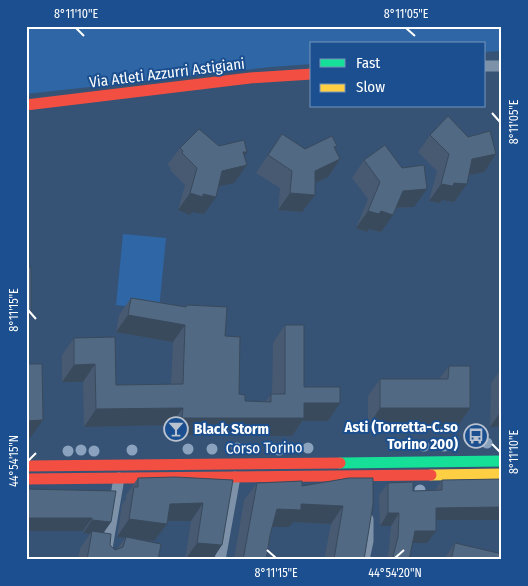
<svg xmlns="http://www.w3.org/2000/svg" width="528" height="586" font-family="'Fira Sans Condensed',sans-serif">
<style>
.green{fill:#2f66a5}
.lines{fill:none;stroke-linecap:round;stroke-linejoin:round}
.street{stroke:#7d92a8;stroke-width:11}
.fast{stroke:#16e098;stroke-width:11}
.slow{stroke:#ffcf43;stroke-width:11}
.jam{stroke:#f24e42;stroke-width:11}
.tree{fill:#8aa2be}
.wall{fill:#475a72}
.shaded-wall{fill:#394a5c}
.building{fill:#526984;stroke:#394a5c}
.ticks{fill:none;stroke:#fff;stroke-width:2}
.labels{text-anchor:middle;stroke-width:4;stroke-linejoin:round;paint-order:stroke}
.street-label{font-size:15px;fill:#fff;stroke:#1b4f8f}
.poi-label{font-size:15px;font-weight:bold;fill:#fff;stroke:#1b4f8f;text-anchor:end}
.neatline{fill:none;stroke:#fff;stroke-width:2}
.ticks-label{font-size:12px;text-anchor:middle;fill:#fff}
</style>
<rect width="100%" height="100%" fill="#365274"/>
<path class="green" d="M 26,26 L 502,26 L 502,51 L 484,52 L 484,44 L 312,44 L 312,64 L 271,67 L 26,94 Z
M 123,234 L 166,238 L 159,310 L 116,305 Z"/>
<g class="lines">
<path class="street" d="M 484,66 L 502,66
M 105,560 L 119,478
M 220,560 L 235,477
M 364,560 L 368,541 L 368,519"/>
<path class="fast" d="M 340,463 L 502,461"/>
<path class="slow" d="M 431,475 L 502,474"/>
<path class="jam" d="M 26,105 L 250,78 L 312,74
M 26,466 L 340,463
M 26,479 L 431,475"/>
</g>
<g class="tree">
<circle cx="487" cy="443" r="5.5"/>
<circle cx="424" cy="446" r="5.5"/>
<circle cx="444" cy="446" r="5.5"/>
<circle cx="237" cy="448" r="5.5"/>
<circle cx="308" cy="448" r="5.5"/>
<circle cx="188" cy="449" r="5.5"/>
<circle cx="212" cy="449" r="5.5"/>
<circle cx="81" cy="450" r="5.5"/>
<circle cx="132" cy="450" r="5.5"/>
<circle cx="279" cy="450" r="5.5"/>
<circle cx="68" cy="451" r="5.5"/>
<circle cx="94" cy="451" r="5.5"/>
<circle cx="420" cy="490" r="5.5"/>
</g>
<path class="wall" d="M 282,134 L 305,149 L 335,149 L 340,159 L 328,177 L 315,183 L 315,195 L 302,212 L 278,210 L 280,188 L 256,173 Z
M 430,135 L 484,172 L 469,175 L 467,184 L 454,202 L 442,200 L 440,203 L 429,201 L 437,171 L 418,152 Z
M 219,146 L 247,152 L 244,156 L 247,165 L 234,183 L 218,186 L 204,214 L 192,212 L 190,215 L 178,210 L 185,185 L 170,170 L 171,168 L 167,165 L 180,148 Z
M 364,160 L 402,168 L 414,207 L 396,208 L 381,232 L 369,229 L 367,232 L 356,228 L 368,199 L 352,178 Z
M 131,298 L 185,307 L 187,305 L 225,336 L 239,394 L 245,401 L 266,401 L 271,394 L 272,394 L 273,343 L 285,325 L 304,387 L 340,403 L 328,421 L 302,421 L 292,436 L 170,435 L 170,425 L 84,427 L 83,382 L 62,382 L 62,355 L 74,338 L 116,385 L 171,384 L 173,342 L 116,332 L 119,315 Z
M 449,366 L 470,408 L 458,426 L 368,426 L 368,396 L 380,379 L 439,379 Z
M 502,368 L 502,427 L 490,427 L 491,383 Z
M 138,478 L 233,480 L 212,560 L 185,560 L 191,521 L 167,521 L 167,524 L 154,541 L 133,539 L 158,560 L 78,560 L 80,548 L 90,534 L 83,533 L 83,531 L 26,489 L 111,522 L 103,533 L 110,545 L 115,550 L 117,549 L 125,538 L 117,537 L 122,504 L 126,499 L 126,495 Z
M 349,478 L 364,560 L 324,560 L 331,524 L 293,522 L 289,527 L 272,527 L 266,560 L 234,560 L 244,500 L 257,483 L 302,486 Z
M 442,480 L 501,520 L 436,520 L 427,543 L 412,543 L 409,560 L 387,560 L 389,549 L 391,526 L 380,526 L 379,495 L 388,483 L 413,491 L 435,490 Z
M 455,543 L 502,560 L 445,560 L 446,556 Z"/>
<path class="shaded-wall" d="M 243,152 L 247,152 L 236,168 L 247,165 L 234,183 L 210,188 L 222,171 Z
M 496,154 L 484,172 L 460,177 L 472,159 Z
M 340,159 L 328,177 L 303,188 L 315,171 Z
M 454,183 L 467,184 L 454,202 L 442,200 L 440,203 L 429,201 L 441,184 Z
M 427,189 L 414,207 L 390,208 L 403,191 Z
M 190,193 L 203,194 L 216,197 L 204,214 L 192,212 L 190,215 L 178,210 Z
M 290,193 L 315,195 L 302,212 L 278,210 Z
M 368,211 L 381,211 L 393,215 L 381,232 L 369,229 L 367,232 L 356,228 Z
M 26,314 L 31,314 L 26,320 Z
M 128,315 L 185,325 L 173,342 L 116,332 Z
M 95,364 L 83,382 L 62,382 L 74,365 Z
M 304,403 L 340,403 L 328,421 L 302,421 L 292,436 L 170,435 L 182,418 Z
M 183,408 L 170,425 L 84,427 L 96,409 Z
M 380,408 L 470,408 L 458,426 L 368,426 Z
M 502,410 L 502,427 L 490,427 Z
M 43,420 L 30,438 L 26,438 L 26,421 Z
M 203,503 L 191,521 L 158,521 L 170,504 Z
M 301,504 L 343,506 L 331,524 L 293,522 L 289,527 L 264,527 L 277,509 Z
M 502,507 L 501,520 L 427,520 L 436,508 Z
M 388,513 L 399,513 L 391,526 L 380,526 Z
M 26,518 L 92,518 L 83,531 L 26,531 Z
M 129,519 L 167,524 L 154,541 L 117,537 Z
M 92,520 L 111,522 L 102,535 L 92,531 L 90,534 L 83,533 Z
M 415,531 L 436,531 L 427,543 L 406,543 Z
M 197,543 L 222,545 L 212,560 L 185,560 Z"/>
<path class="building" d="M 448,116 L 468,137 L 490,131 L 496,154 L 472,159 L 467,184 L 454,183 L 453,186 L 441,184 L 449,154 L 430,135 Z
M 199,129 L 219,146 L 244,140 L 247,152 L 243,152 L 247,165 L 222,171 L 216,197 L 203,194 L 203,197 L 190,193 L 197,168 L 182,153 L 183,151 L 180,148 Z
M 282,134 L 305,149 L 332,136 L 337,146 L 334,147 L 340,159 L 315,171 L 315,195 L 290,193 L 292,171 L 268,155 Z
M 385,145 L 402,168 L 424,165 L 427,189 L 403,191 L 393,215 L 381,211 L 379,214 L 368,211 L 380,182 L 364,160 Z
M 26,267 L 31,267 L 31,314 L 26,314 Z
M 131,298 L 186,307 L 187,305 L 227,307 L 225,336 L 240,337 L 239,394 L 245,395 L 245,401 L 271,402 L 271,394 L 285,394 L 285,325 L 304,325 L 304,387 L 340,387 L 340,403 L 304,403 L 304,418 L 182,418 L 183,408 L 96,409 L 95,364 L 74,365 L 74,338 L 115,337 L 116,385 L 183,384 L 185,325 L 128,315 Z
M 26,364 L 42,364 L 43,420 L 26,421 Z
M 449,366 L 470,366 L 470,408 L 380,408 L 380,379 L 448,379 Z
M 175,477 L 233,480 L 222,545 L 197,543 L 203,503 L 170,504 L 167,524 L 129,519 L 134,487 L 138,487 L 138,478 Z
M 349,478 L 373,478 L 373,504 L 364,560 L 340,560 L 334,559 L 343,506 L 301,504 L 301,510 L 277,509 L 270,535 L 266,560 L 243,560 L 257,483 L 302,481 L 302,486 Z
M 502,479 L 502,507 L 436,508 L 436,531 L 415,531 L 409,560 L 392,560 L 398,537 L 399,513 L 388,513 L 388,483 L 413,482 L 413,491 L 442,490 L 442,480 Z
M 26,489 L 116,491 L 111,522 L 92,520 L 92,518 L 26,518 Z
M 92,531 L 111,534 L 110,545 L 115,550 L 123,547 L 126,537 L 161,544 L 158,560 L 87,560 Z
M 455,543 L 502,554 L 502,560 L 451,560 Z"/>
<path class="ticks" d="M 76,28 L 84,36M 406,28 L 415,36M 492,113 L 500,122M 28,310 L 36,319M 492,444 L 500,452M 28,461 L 36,453M 267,550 L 276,558M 395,558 L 404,550"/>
<defs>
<g id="bar-ring" transform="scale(1.25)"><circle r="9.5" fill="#1b4f8f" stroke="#b9c2ce" stroke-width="1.5"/><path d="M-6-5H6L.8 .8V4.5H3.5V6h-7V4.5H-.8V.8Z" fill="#b9c2ce"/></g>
<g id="bus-ring" transform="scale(1.25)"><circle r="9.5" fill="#1b4f8f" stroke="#b9c2ce" stroke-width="1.5"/><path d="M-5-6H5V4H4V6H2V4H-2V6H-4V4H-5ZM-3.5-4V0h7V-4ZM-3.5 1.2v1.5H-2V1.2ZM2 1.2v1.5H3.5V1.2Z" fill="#b9c2ce"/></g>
</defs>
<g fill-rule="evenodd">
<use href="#bar-ring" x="176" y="429"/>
<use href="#bus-ring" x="476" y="436"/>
</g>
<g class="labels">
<g class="street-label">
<text transform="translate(167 73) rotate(-7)" y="5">Via Atleti Azzurri Astigiani</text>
<text transform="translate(264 448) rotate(-1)" y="5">Corso Torino</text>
</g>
<g class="poi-label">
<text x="458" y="432">Asti (Torretta-C.so<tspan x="458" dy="17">Torino 200)</tspan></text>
<text x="194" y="434" text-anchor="start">Black Storm</text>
</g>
</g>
<rect width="528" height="586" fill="none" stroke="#1b4f8f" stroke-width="55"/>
<rect x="310" y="42" width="175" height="65" fill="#1b4f8f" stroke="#7695bc"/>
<rect x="320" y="59" width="25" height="8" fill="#16e098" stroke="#7695bc"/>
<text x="356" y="68" font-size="15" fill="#ffffff">Fast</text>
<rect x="320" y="84" width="25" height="8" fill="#ffcf43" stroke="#7695bc"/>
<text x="356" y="92" font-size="15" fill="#ffffff">Slow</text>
<rect x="28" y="28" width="472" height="530" class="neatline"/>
<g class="ticks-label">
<text x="76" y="18">8°11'10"E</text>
<text x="406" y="18">8°11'05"E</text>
<text transform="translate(514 122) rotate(-90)" y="4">8°11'05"E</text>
<text transform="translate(14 310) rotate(-90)" y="4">8°11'15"E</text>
<text transform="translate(514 452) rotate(-90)" y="4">8°11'10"E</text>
<text transform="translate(14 461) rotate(-90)" y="4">44°54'15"N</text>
<text x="276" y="577">8°11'15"E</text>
<text x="395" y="577">44°54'20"N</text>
</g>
</svg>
